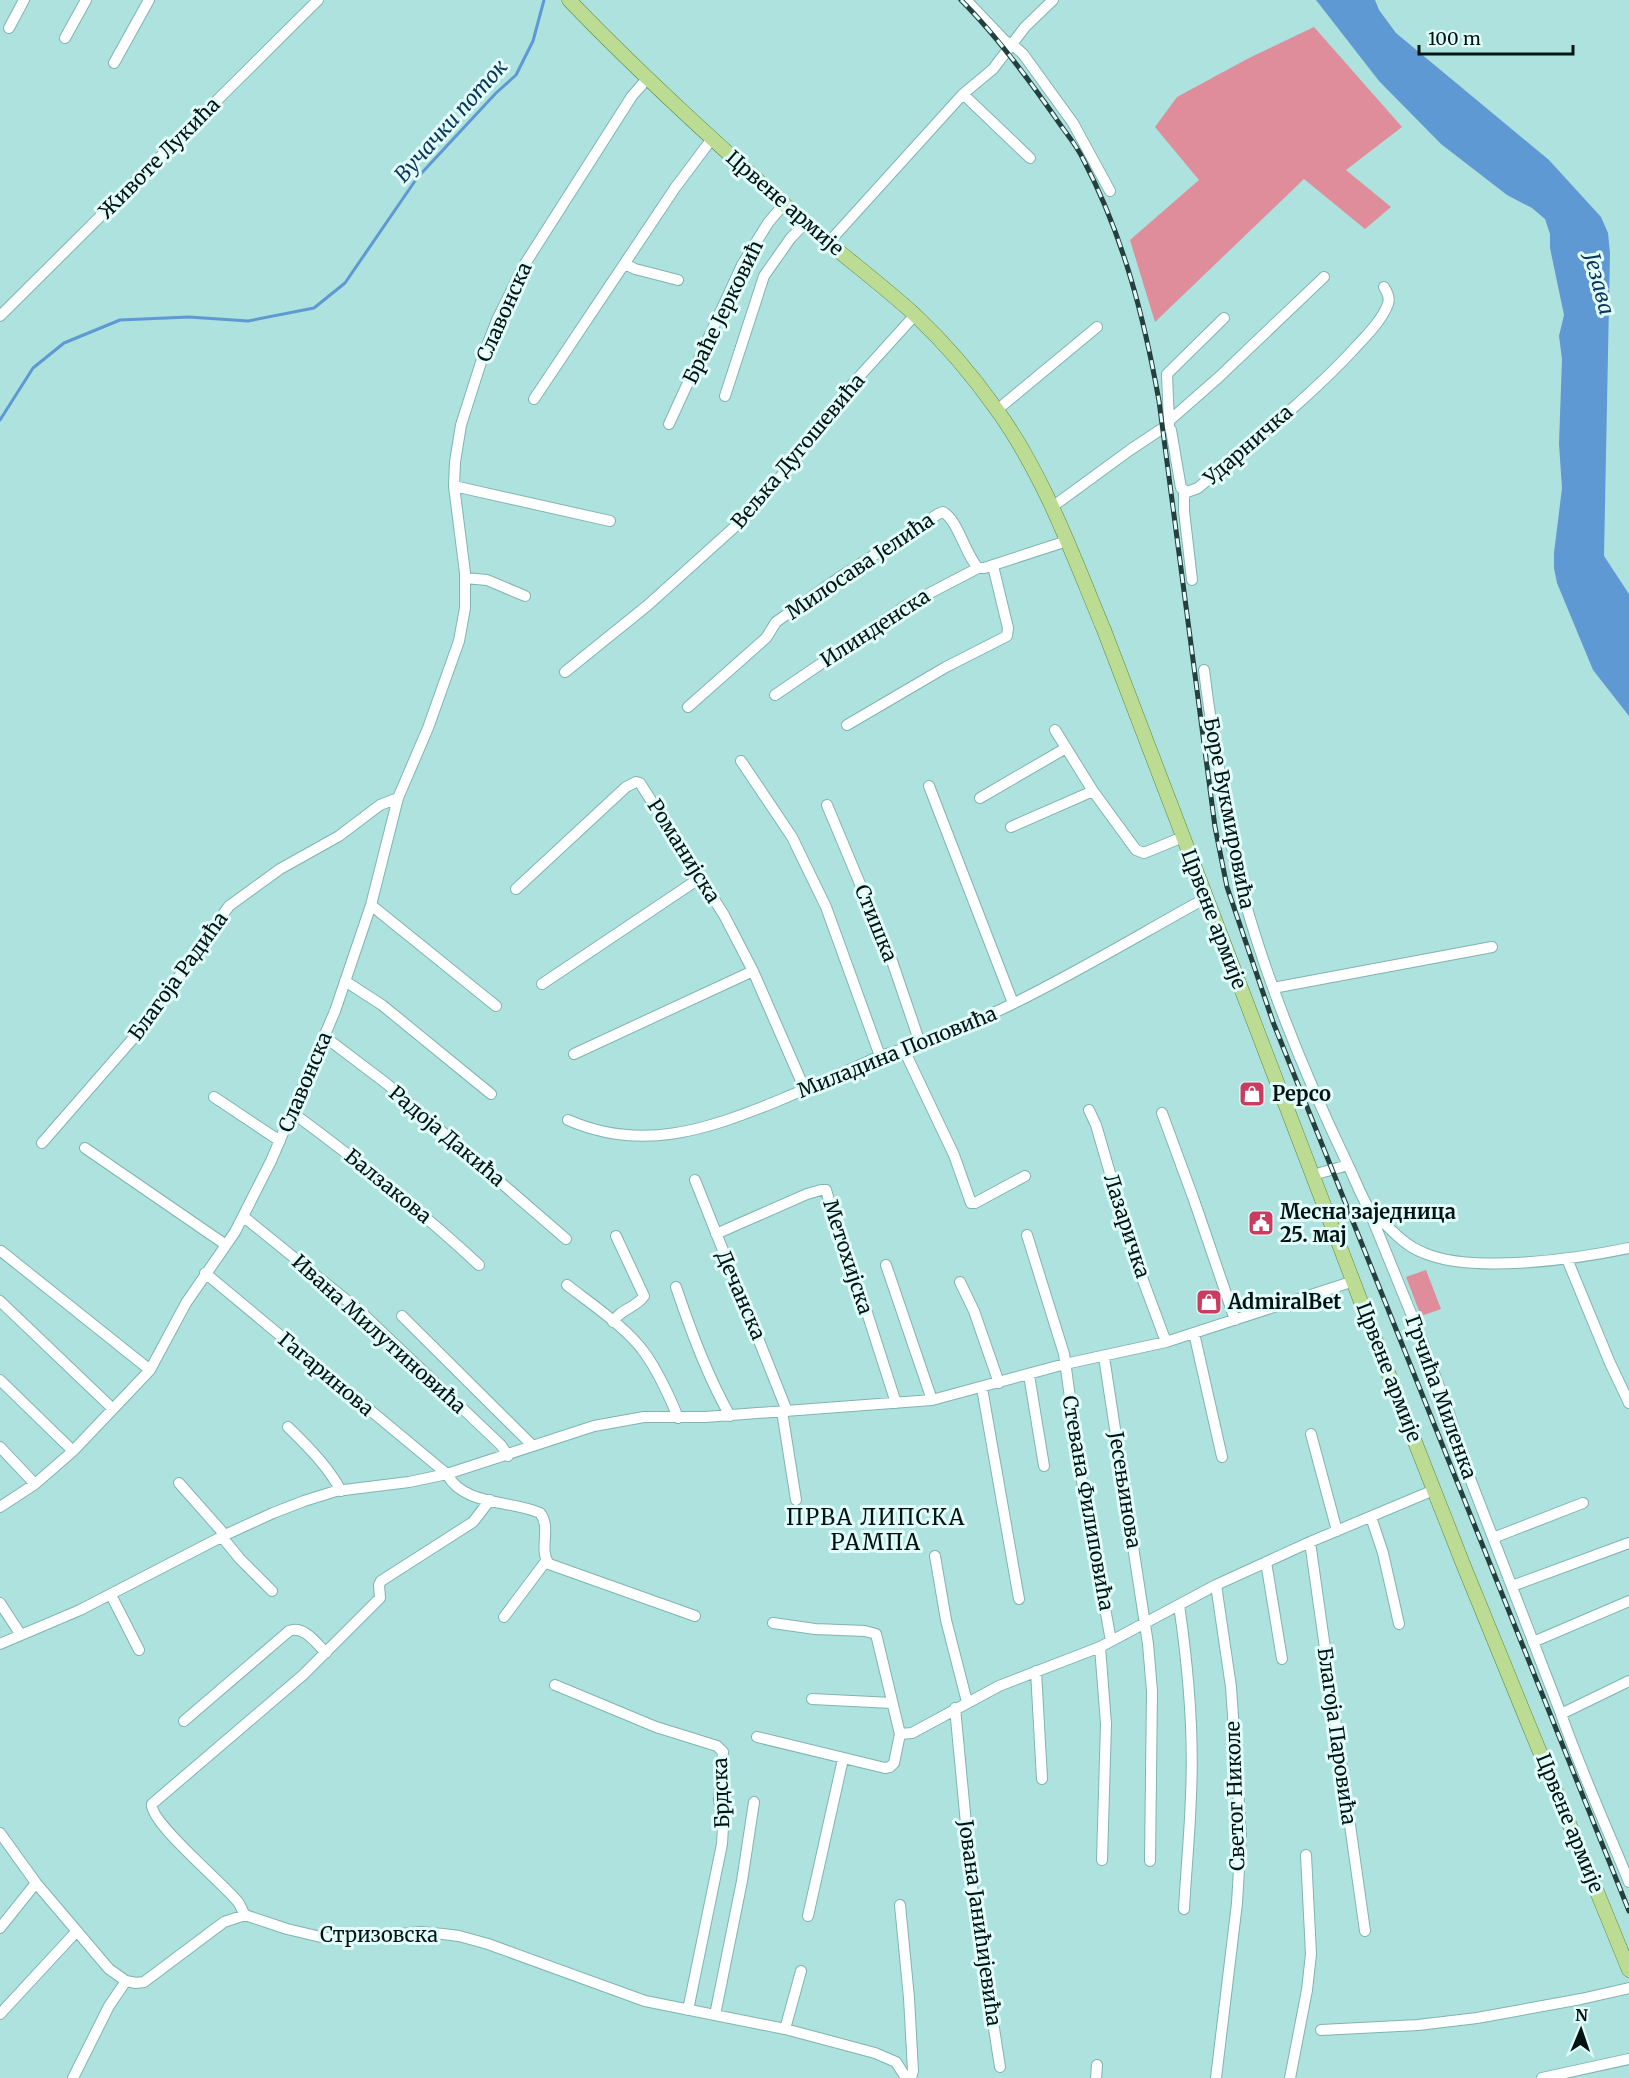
<svg xmlns="http://www.w3.org/2000/svg" width="1629" height="2078" font-family="Merriweather,serif">
<style>
.green{fill:#df8d9a}
.water{fill:#5e99d3}
.lines{fill:none;stroke-linecap:round;stroke-linejoin:round}
.stream{stroke:#5e99d3;stroke-width:3}
.minor-casing{stroke:#80b4b0;stroke-width:12}
.major-casing{stroke:#5d8638;stroke-width:15}
.minor{stroke:#fff;stroke-width:10}
.major{stroke:#bcdc94;stroke-width:14}
.rail-casing{stroke:#253f3e;stroke-width:5}
.rail{stroke:#e3fdfb;stroke-width:3;stroke-dasharray:9;stroke-linecap:butt}
.labels{text-anchor:middle;stroke-width:6;stroke-linejoin:round;paint-order:stroke}
.street-label{font-size:20px;fill:#011413;stroke:#e3fdfb}
.poi-label{font-size:20px;font-weight:bold;fill:#011413;stroke:#e3fdfb;text-anchor:start}
.water-label{font-size:21px;font-style:italic;fill:#0a365c;stroke:#e3fdfb}
.quarter-label{font-size:22px;letter-spacing:1.5px;fill:#011413;stroke:#e3fdfb}
</style>
<rect width="100%" height="100%" fill="#ade2de"/>
<path class="green" d="M 1314,27 L 1402,127 L 1346,170 L 1391,207 L 1365,229 L 1304,179 L 1155,322 L 1130,240 L 1199,180 L 1155,127 L 1177,97 L 1249,58 Z
M 1426,1270 L 1441,1309 L 1421,1316 L 1406,1277 Z"/>
<path class="water" d="M 1316,0 L 1375,0 L 1379,10 L 1396,33 L 1549,160 L 1601,217 L 1608,233 L 1610,253 L 1604,556 L 1629,594 L 1629,716 L 1593,670 L 1557,583 L 1554,568 L 1554,553 L 1562,488 L 1559,444 L 1562,359 L 1559,336 L 1564,315 L 1550,248 L 1550,234 L 1545,219 L 1532,208 L 1507,195 L 1441,144 L 1379,81 Z"/>
<g class="lines">
<path class="stream" d="M 0,420 L 33,368 L 64,343 L 120,320 L 189,317 L 248,321 L 314,308 L 345,283 L 417,178 L 496,93 L 516,75 L 533,41 L 544,0"/>
<g class="minor-casing">
<path id="minor" d="M 966,0 L 1005,41 L 1012,44 L 1023,54 L 1073,123 L 1110,191
M 9,28 L 24,0
M 65,38 L 86,0
M 114,63 L 149,0
M 963,94 L 1030,158
M 829,242 L 963,94 L 993,69 L 1025,27 L 1053,0
M 625,264 L 635,269 L 678,280
M 0,316 L 318,0
M 725,396 L 764,276 L 790,239 L 805,223
M 534,399 L 675,188 L 711,140
M 997,410 L 1097,327
M 1170,420 L 1219,377 L 1324,277
M 669,424 L 742,265 L 768,223 L 784,204
M 1169,424 L 1167,374 L 1224,318
M 454,486 L 610,521
M 1184,491 L 1184,511 L 1192,580
M 1052,507 L 1130,450 L 1166,426 L 1171,430 L 1181,488 L 1187,492 L 1198,488 C 1251,443 1308,399 1355,348 C 1367,335 1382,320 1388,304 C 1390,297 1387,292 1384,287
M 465,578 L 487,580 L 525,596
M 1204,670 C 1209,712 1216,754 1224,796 C 1228,821 1231,847 1237,872 C 1263,974 1303,1071 1348,1165
M 565,672 L 648,605 L 749,514 L 794,461 L 848,389 L 915,315
M 775,695 L 907,605 L 978,568
M 688,707 L 766,638 L 776,622 L 843,575 L 938,514 L 943,512 C 958,520 965,554 978,568 L 984,568 L 1067,541
M 847,725 L 946,667 L 1007,636 L 1008,628 L 993,566
M 1055,730 L 1093,791 L 1136,850 L 1144,853 L 1183,837
M 741,761 L 792,837 L 826,907 L 880,1056
M 929,786 L 1013,1003
M 980,798 L 1066,748
M 827,805 L 891,958 L 920,1043
M 1011,827 L 1093,791
M 516,889 L 626,787 L 636,782 L 640,783 L 724,915 L 753,971 L 805,1090
M 371,905 L 496,1006
M 345,981 L 382,1005 L 491,1094
M 542,984 L 700,878
M 1273,988 L 1492,947
M 325,1037 L 387,1084 L 566,1239
M 904,1050 L 954,1155 L 971,1203 L 975,1203 L 1025,1176
M 574,1054 L 753,971
M 214,1097 L 280,1141
M 1089,1110 L 1096,1125 L 1134,1256 L 1166,1342
M 293,1113 C 358,1161 420,1210 479,1265
M 1162,1113 L 1194,1200 L 1235,1320
M 568,1120 C 641,1152 706,1130 775,1102 C 811,1087 845,1072 880,1056 C 995,1024 1102,955 1206,898
M 42,1143 L 144,1026 L 229,906 L 280,869 L 339,836 L 380,805 L 398,798
M 85,1148 L 226,1245
M 1313,1175 L 1348,1165 C 1355,1179 1360,1194 1368,1207 C 1371,1213 1379,1218 1384,1223 C 1396,1235 1408,1247 1424,1253 C 1473,1274 1576,1259 1629,1248
M 695,1180 L 787,1411
M 1368,1208 L 1419,1333 L 1449,1413 L 1466,1468 L 1561,1714 L 1629,1681
M 244,1217 L 361,1312 L 501,1445 L 508,1456
M 716,1234 L 807,1194 L 821,1190 L 826,1190 L 845,1255 L 862,1297 L 896,1403
M 1027,1235 L 1064,1354 L 1080,1470 L 1111,1641
M 1,1251 L 150,1370
M 1567,1259 L 1610,1363 L 1629,1403
M 886,1265 L 932,1400
M 205,1273 L 447,1474 C 463,1506 511,1500 540,1513 C 552,1527 538,1550 549,1564 L 695,1616
M 960,1282 L 974,1311 L 999,1383
M 567,1285 C 590,1303 627,1328 644,1352 C 656,1368 671,1399 678,1418
M 676,1287 C 691,1331 707,1375 730,1416
M 0,1301 L 113,1409
M 402,1316 L 533,1446
M 613,1322 C 620,1309 636,1308 644,1296 L 616,1236
M 1194,1333 L 1222,1457
M 1104,1357 L 1148,1644 L 1152,1691 L 1150,1861
M 1029,1375 L 1044,1466
M 0,1380 L 73,1451
M 982,1388 L 1019,1599
M 782,1411 L 796,1500
M 288,1427 C 307,1446 328,1466 341,1491
M 1311,1434 L 1337,1531
M 0,1447 L 35,1484
M 179,1483 L 225,1535
M 0,1507 L 35,1484 L 73,1451 L 150,1370 L 186,1303 L 235,1232 L 271,1161 L 335,1011 L 371,905 L 398,798 L 428,728 L 459,641 L 465,608 L 465,573 L 454,486 L 455,462 L 461,425 L 483,356 L 497,320 L 523,267 L 632,96 L 647,79
M 1371,1517 L 1383,1553 L 1399,1624
M 222,1537 L 240,1559 L 272,1591
M 1493,1538 L 1583,1503
M 1310,1542 L 1365,1931
M 935,1556 L 946,1620 L 967,1702
M 1266,1562 L 1282,1659
M 1512,1586 L 1629,1543
M 111,1595 L 139,1650
M 0,1603 L 21,1635
M 1179,1605 C 1188,1666 1194,1731 1191,1794 C 1190,1832 1186,1871 1184,1909
M 504,1617 L 546,1561
M 1533,1642 L 1629,1601
M 0,1644 L 80,1610 L 225,1535 L 273,1513 L 304,1501 L 336,1491 L 409,1482 L 447,1474 L 594,1426 L 644,1417 L 705,1417 L 932,1400 L 1065,1364 L 1166,1342 L 1354,1281
M 1100,1647 L 1106,1724 L 1102,1860
M 1036,1671 L 1042,1779
M 555,1685 L 656,1727 L 717,1746 L 723,1752 L 719,1800 L 723,1827 L 722,1844 L 688,2010
M 812,1699 L 892,1703
M 955,1708 L 974,1908 L 977,1919 L 1000,2067
M 1561,1714 C 1581,1771 1606,1826 1629,1882
M 184,1721 L 289,1631 C 304,1625 316,1643 326,1653
M 900,1734 L 912,1733 L 999,1686 L 1100,1647 L 1216,1585 L 1310,1542 L 1434,1490
M 757,1737 L 885,1768 L 890,1767 L 894,1763 L 900,1734 L 876,1634 L 865,1631 L 815,1629 L 773,1623
M 0,1833 L 36,1883 L 109,1969 L 126,1981 L 136,1983 L 144,1982 L 224,1922 L 245,1915 L 287,1929 L 325,1938 L 348,1939 L 421,1932 L 443,1934 L 459,1936 L 488,1944 L 645,2001 L 785,2029 L 875,2053 L 896,2062 L 906,2078
M 900,1905 L 909,1998 L 913,2071 L 911,2078
M 245,1915 C 242,1911 241,1906 238,1902 C 224,1884 149,1822 152,1804 L 303,1675 L 380,1598 L 379,1585 L 381,1581 L 473,1522 L 490,1500
M 808,1916 L 843,1759
M 0,1928 L 36,1883
M 0,2014 L 76,1932
M 715,2015 L 742,1881 L 754,1802
M 785,2029 L 801,1971
M 1321,2030 L 1418,2025 L 1477,2018 L 1581,1999 L 1629,1988
M 73,2078 L 109,2006 L 126,1981
M 1096,2078 L 1097,2065
M 1216,2078 L 1237,1903 L 1241,1835 L 1231,1687 L 1216,1585
M 1290,2078 L 1307,1990 L 1311,1954 L 1306,1855
M 1542,2078 L 1629,2059"/>
</g>
<g class="major-casing">
<path id="major" d="M 569,0 C 644,78 723,149 803,221 C 839,253 879,282 914,314 C 945,343 973,376 997,410 C 1045,477 1073,556 1104,630 L 1402,1409 L 1463,1564 L 1629,1970"/>
</g>
<use href="#minor" class="minor"/>
<use href="#major" class="major"/>
<g class="rail-casing">
<path id="rail" d="M 961,0 C 996,35 1027,77 1055,117 C 1064,131 1076,144 1083,159 C 1123,235 1144,317 1159,401 L 1215,827 L 1227,887 L 1273,1022 L 1629,1911"/>
</g>
<use href="#rail" class="rail"/>
</g>
<defs>
<g id="shop-square" transform="scale(1.35)"><rect x="-9" y="-9" width="18" height="18" rx="4" fill="#ca3b60" stroke="#e3fdfb"/><path d="M-5-2.5h2.3a2.7 3.5 0 0 1 5.4 0H5L5.5 6h-11ZM-1.5-2.5h3a1.5 2.3 0 0 0-3 0Z" fill="#fff"/></g>
<g id="civic-square" transform="scale(1.35)"><rect x="-9" y="-9" width="18" height="18" rx="4" fill="#ca3b60" stroke="#e3fdfb"/><path d="M-.6-6.5H3V-4.5H.6V-3L4-1V1h2V6H-6V1h2V-1L-.6-3ZM-1.2 2.5V6h2.4V2.5Z" fill="#fff"/></g>
</defs>
<g fill-rule="evenodd">
<use href="#shop-square" x="1252" y="1094"/>
<use href="#civic-square" x="1261" y="1223"/>
<use href="#shop-square" x="1209" y="1302"/>
</g>
<g class="labels">
<g class="street-label">
<text transform="translate(159 158) rotate(-45)" y="7">Животе Лукића</text>
<text transform="translate(785 203) rotate(41)" y="7">Црвене армије</text>
<text transform="translate(504 312) rotate(-66)" y="7">Славонска</text>
<text transform="translate(723 312) rotate(-64)" y="7">Браће Јерковић</text>
<text transform="translate(1248 445) rotate(-41)" y="7">Ударничка</text>
<text transform="translate(798 451) rotate(-50)" y="7">Вељка Дугошевића</text>
<text transform="translate(860 566) rotate(-34)" y="7">Милосава Јелића</text>
<text transform="translate(875 628) rotate(-33)" y="7">Илинденска</text>
<text transform="translate(1229 813) rotate(79)" y="7">Боре Вукмировића</text>
<text transform="translate(684 851) rotate(58)" y="7">Романијска</text>
<text transform="translate(1214 919) rotate(69)" y="7">Црвене армије</text>
<text transform="translate(876 923) rotate(68)" y="7">Стишка</text>
<text transform="translate(178 976) rotate(-54)" y="7">Благоја Радића</text>
<text transform="translate(897 1052) rotate(-22)" y="7">Миладина Поповића</text>
<text transform="translate(305 1082) rotate(-67)" y="7">Славонска</text>
<text transform="translate(447 1136) rotate(40)" y="7">Радоја Дакића</text>
<text transform="translate(388 1186) rotate(39)" y="7">Балзакова</text>
<text transform="translate(1127 1226) rotate(72)" y="7">Лазаричка</text>
<text transform="translate(848 1257) rotate(72)" y="7">Метохијска</text>
<text transform="translate(741 1295) rotate(67)" y="7">Дечанска</text>
<text transform="translate(379 1334) rotate(42)" y="7">Ивана Милутиновића</text>
<text transform="translate(1389 1372) rotate(69)" y="7">Црвене армије</text>
<text transform="translate(326 1374) rotate(40)" y="7">Гагаринова</text>
<text transform="translate(1441 1397) rotate(70)" y="7">Грчића Миленка</text>
<text transform="translate(1125 1490) rotate(81)" y="7">Јесењинова</text>
<text transform="translate(1088 1503) rotate(80)" y="7">Стевана Филиповића</text>
<text transform="translate(1337 1736) rotate(82)" y="7">Благоја Паровића</text>
<text transform="translate(721 1793) rotate(-92)" y="7">Брдска</text>
<text transform="translate(1235 1796) rotate(-92)" y="7">Светог Николе</text>
<text transform="translate(1570 1823) rotate(68)" y="7">Црвене армије</text>
<text transform="translate(980 1923) rotate(82)" y="7">Јована Јанићијевића</text>
<text x="379" y="1942">Стризовска</text>
</g>
<g class="poi-label">
<text x="1272" y="1101">Pepco</text>
<text x="1280" y="1219">Месна заједница<tspan x="1280" dy="23">25. мај</tspan></text>
<text x="1228" y="1309">AdmiralBet</text>
</g>
<g class="water-label">
<text transform="translate(451 121) rotate(-48)" y="7">Вучачки поток</text>
<text transform="translate(1599 284) rotate(75)" y="7">Језава</text>
</g>
<g class="quarter-label">
<text x="876" y="1525">ПРВА ЛИПСКА<tspan x="876" dy="25">РАМПА</tspan></text>
</g>
</g>
<g transform="translate(1581 2030) rotate(2)" stroke="#e3fdfb" stroke-width="4.5" paint-order="stroke">
<path d="M0-4.5L10 22L0 15L-10 22Z" fill="#011413"/>
<text y="-9" font-size="16" font-weight="bold" text-anchor="middle" fill="#011413">N</text>
</g>
<path d="M1419 45v9h154v-9" fill="none" stroke="#011413" stroke-width="3"/>
<text x="1428" y="45" font-size="18" fill="#011413" stroke="#e3fdfb" stroke-width="4.5" paint-order="stroke">100 m</text>
</svg>
